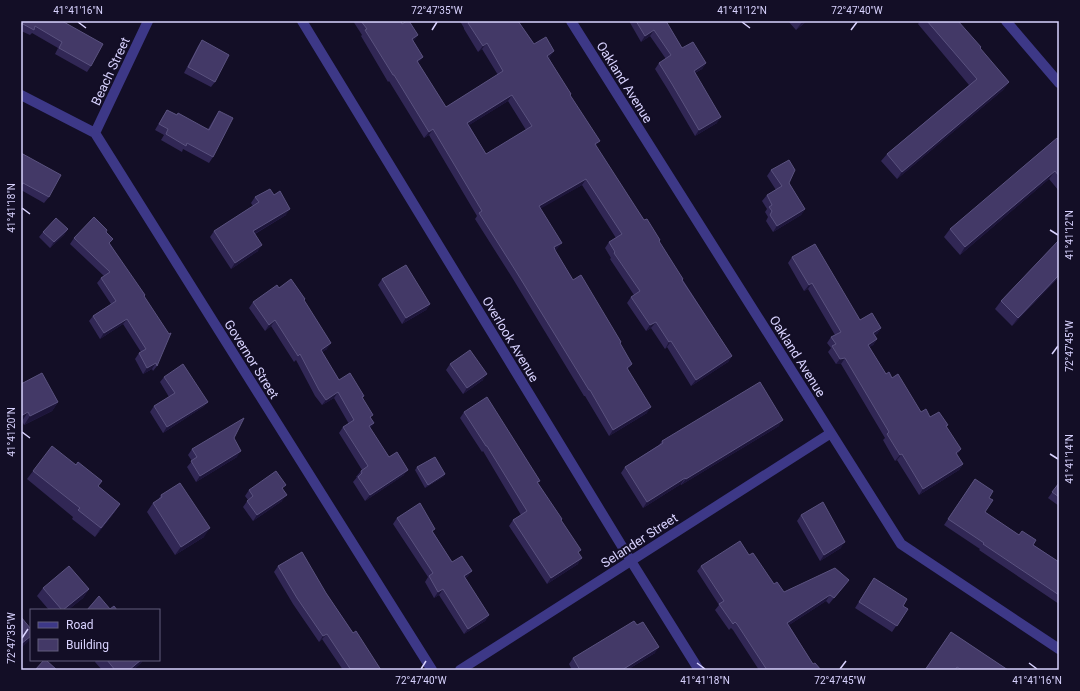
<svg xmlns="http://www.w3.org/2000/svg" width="1080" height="691" font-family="Roboto,sans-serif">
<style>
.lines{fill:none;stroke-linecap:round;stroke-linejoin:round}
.minor{stroke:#3d3887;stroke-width:10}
.wall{fill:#312755;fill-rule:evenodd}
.shaded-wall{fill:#1d153a}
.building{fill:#433967;stroke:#5a527f;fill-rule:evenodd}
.ticks{fill:none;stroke:#d9d3ff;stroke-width:1.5}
.labels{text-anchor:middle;stroke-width:4;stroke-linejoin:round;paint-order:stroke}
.street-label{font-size:13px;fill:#d9d3ff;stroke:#130e26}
.neatline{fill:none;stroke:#d9d3ff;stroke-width:1.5}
.ticks-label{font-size:10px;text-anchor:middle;fill:#d9d3ff}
</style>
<rect width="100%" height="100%" fill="#130e26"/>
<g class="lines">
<path class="minor" d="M 302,21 L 631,561 L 699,670
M 571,21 L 901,544 L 1059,649
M 1006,21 L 1059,83
M 21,95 L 95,133 L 432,670
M 95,133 L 148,21
M 460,670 L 831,433"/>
</g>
<path class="wall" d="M 21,21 L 62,21 L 91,66 L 87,72 L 55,54 L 58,48 L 32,33 L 30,35 L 21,31 Z
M 353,21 L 401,21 L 402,24 L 418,35 L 413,41 L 423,57 L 418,63 L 446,107 L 498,75 L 482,49 L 478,52 L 464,29 L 464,28 L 460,21 L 518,21 L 534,44 L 550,57 L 549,58 L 570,95 L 596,147 L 644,220 L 659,241 L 683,280 L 732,356 L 728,362 L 691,386 L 667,347 L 665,349 L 651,328 L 646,331 L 627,303 L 631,297 L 634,295 L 610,259 L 611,258 L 605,248 L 609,242 L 616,238 L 582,185 L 540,208 L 557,249 L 555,250 L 573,280 L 620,344 L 628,370 L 647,413 L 609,436 L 585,396 L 584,396 L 513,279 L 475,219 L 477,216 L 429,135 L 424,138 L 389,81 L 388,82 L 361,36 L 362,35 ZM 508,101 L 526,130 L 486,154 L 469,125 Z
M 629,21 L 666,21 L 682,48 L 706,63 L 702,69 L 695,73 L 717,123 L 695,136 L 668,90 L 655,69 L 659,63 L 666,59 L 650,36 L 641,42 Z
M 788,21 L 807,21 L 796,30 Z
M 920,21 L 958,21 L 980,49 L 1009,82 L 1003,90 L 897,179 L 881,161 L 887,154 L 969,85 L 918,24 Z
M 202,40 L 215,82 L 211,87 L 184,73 L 198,46 Z
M 167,110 L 177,115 L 208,129 L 215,117 L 219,111 L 213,157 L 209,163 L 183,149 L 182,152 L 161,140 L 164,135 L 155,130 L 163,116 Z
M 1059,140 L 1059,191 L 1049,179 L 960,255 L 944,237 L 950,229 Z
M 21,153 L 49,197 L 44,203 L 21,190 Z
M 771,170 L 789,183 L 805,209 L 801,215 L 773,232 L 766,221 L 768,217 L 765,212 L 767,209 L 762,201 L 767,195 L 776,190 L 767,176 Z
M 255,197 L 286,215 L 255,234 L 258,251 L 231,269 L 210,237 L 214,231 L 253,206 L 251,203 Z
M 68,229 L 64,235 L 50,248 L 39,237 L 43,232 Z
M 106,232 L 110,244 L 144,296 L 157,366 L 153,371 L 152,369 L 143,374 L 135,359 L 139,353 L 141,352 L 123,324 L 100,339 L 89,321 L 93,316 L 111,304 L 97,283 L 101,278 L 104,276 L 70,244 L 74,238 Z
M 1059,240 L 1059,277 L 1012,326 L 995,309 L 1001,301 Z
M 792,257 L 860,320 L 881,328 L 877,334 L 875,335 L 877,339 L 873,345 L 869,347 L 886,374 L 892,378 L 921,412 L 948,425 L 946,427 L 961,449 L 957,455 L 963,464 L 959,470 L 919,495 L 897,460 L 895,461 L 883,440 L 885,438 L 841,364 L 836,364 L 828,352 L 831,348 L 827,343 L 831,337 L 835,335 L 808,289 L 804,291 L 788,263 Z
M 382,279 L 430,304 L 426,310 L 402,324 L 378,285 Z
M 279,288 L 305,299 L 304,301 L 327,349 L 322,352 L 339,380 L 364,396 L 362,398 L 371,418 L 374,423 L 370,428 L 389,457 L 404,475 L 365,501 L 353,482 L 357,477 L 356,477 L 361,471 L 362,470 L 339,433 L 343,427 L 349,424 L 334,398 L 322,405 L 315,396 L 296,360 L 294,362 L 271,326 L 265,331 L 249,308 L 253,302 Z
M 450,364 L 483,380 L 463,394 L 446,370 Z
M 164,377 L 208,402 L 203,407 L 163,433 L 150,412 L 154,406 L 169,397 L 160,382 Z
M 21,384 L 58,402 L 52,411 L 24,425 L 22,421 Z
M 464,412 L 540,481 L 538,483 L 561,520 L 579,553 L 578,564 L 547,584 L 509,526 L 513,520 L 521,515 L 483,451 L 482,452 L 460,418 Z
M 779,426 L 681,485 L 681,484 L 643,508 L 621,473 L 625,467 L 659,445 L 662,441 Z
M 234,438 L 237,457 L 196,482 L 187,467 L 192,461 L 188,455 L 192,449 Z
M 76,465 L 102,481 L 98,486 L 120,504 L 114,513 L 95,537 L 72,519 L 73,517 L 27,479 L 33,471 Z
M 417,467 L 445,474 L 443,477 L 425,488 L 415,470 Z
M 975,479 L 989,498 L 985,512 L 1059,562 L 1059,561 L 1059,604 L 979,550 L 980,549 L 944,525 Z
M 1059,483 L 1059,506 L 1048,498 Z
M 249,490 L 283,490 L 282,501 L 253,521 L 243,507 L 248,500 L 245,496 Z
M 161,495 L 204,537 L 175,555 L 147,512 L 153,503 L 158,500 Z
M 801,515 L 841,548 L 820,561 L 797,521 Z
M 397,518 L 433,532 L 452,562 L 472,571 L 467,577 L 465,578 L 489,615 L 485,621 L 464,634 L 439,595 L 434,598 L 425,582 L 428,577 L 393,524 Z
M 749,555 L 774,584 L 784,592 L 849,580 L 829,604 L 826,601 L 789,625 L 813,664 L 821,670 L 759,670 L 733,630 L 731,628 L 729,630 L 715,610 L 719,605 L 697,571 L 701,566 Z
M 278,566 L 326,593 L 353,633 L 381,670 L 343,670 L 322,639 L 319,642 L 293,604 L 274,572 Z
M 870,584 L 908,609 L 892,632 L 855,608 Z
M 43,588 L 89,589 L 83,598 L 68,610 L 49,610 L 37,596 Z
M 951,632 L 1008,670 L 925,670 Z
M 655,653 L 627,670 L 572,670 L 569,664 L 573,658 Z
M 96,660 L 143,660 L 141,663 L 133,670 L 102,670 L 95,662 Z"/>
<path class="shaded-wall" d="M 803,21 L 807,21 L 796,30 L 802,22 Z
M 654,30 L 650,36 L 641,42 L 645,36 Z
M 418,35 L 414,41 L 407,45 L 412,39 Z
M 487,43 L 482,49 L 478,52 L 483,46 Z
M 554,51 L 550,57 L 543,62 L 547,56 Z
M 423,57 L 418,63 L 417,61 Z
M 706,63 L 702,69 L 689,76 L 694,71 Z
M 1009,82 L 1003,90 L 897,179 L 902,172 Z
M 512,95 L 508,101 L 463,129 L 467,123 Z
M 721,117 L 717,123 L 695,136 L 699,130 Z
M 433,129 L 429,135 L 424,138 L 429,132 Z
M 600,141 L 595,147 L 595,144 Z
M 1055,171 L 1049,179 L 960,255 L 965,247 Z
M 586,179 L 582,185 L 535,212 L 539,206 Z
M 290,209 L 286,215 L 249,237 L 253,231 Z
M 805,209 L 801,215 L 773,232 L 777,226 Z
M 68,229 L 64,235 L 50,248 L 54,242 Z
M 562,243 L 557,249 L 550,253 L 554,247 Z
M 262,245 L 258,251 L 231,269 L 235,263 Z
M 1059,275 L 1059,277 L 1012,326 L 1018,318 Z
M 812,283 L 808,289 L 804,291 L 809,285 Z
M 430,304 L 426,310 L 402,324 L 406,318 Z
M 127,319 L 123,324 L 100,339 L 104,333 Z
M 275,320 L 271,326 L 265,331 L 269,325 Z
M 656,322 L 651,328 L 646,331 L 650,325 Z
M 881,328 L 877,334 L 869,339 L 873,333 Z
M 877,339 L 873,345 L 864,351 L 868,345 Z
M 671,341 L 667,347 L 665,349 L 669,342 Z
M 331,343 L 327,349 L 317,356 L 321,350 Z
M 732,356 L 728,362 L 691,386 L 696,380 Z
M 845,358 L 841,364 L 836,364 L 840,359 Z
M 156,363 L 152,369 L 143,374 L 147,368 Z
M 632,364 L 628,370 L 627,368 Z
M 487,374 L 483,380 L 463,394 L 467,388 Z
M 338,392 L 334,398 L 322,405 L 326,400 Z
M 58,402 L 52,411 L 24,425 L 30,416 Z
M 208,402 L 203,407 L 163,433 L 167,427 Z
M 651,407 L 647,413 L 609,436 L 613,430 Z
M 28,412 L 22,421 L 21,421 L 21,416 Z
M 783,420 L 779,426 L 681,485 L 686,479 Z
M 374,423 L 370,429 L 369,426 Z
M 961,449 L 957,455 L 956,453 Z
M 241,451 L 237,457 L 196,482 L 200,476 Z
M 902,454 L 897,460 L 895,461 L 900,455 Z
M 963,464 L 959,470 L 919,495 L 923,489 Z
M 408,470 L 404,475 L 365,501 L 370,495 Z
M 445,474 L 443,477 L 425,488 L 428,485 Z
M 685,478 L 681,484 L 643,508 L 647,502 Z
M 287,495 L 282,501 L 253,521 L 257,515 Z
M 120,504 L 114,513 L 95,537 L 101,528 Z
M 210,528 L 204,537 L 175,555 L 181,547 Z
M 845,542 L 841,548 L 820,561 L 824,555 Z
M 582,558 L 578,564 L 547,584 L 551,578 Z
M 472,571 L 467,577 L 460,582 L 464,576 Z
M 849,580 L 845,586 L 829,604 Z
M 89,589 L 83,598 L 68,610 L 63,610 Z
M 443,589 L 439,595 L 434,598 L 438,592 Z
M 830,595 L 826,601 L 783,629 L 787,623 Z
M 489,615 L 485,621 L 464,634 L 468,629 Z
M 327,634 L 319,642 L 323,636 Z
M 31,636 L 31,638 L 28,642 L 21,648 L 21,644 Z
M 659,647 L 655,653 L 627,670 L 622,670 Z
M 141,660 L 143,660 L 141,663 L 133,670 L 129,670 Z"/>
<path class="building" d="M 21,21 L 62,21 L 103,44 L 91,66 L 59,48 L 62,42 L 35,26 L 34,30 L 21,23 Z
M 361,21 L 401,21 L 402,24 L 407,21 L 409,21 L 418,35 L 412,39 L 423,57 L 417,61 L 446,107 L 503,71 L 487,43 L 483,46 L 468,23 L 469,22 L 468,21 L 518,21 L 534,44 L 546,37 L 554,51 L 547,56 L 571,94 L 570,95 L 600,141 L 595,144 L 644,220 L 647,219 L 660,240 L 659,241 L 683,279 L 682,280 L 732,356 L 696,380 L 671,341 L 669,342 L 656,322 L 650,325 L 631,297 L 640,291 L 614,253 L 615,252 L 609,242 L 622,234 L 586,179 L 539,206 L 562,243 L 554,247 L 555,250 L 573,280 L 581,275 L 621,342 L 620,343 L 632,364 L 627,368 L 651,407 L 613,430 L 590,390 L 589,390 L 517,273 L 479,213 L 482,211 L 433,129 L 429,132 L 394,75 L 393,75 L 365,30 L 367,29 ZM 512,95 L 532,126 L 486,154 L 467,123 Z
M 636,21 L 666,21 L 682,48 L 693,42 L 706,63 L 694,71 L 721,117 L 699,130 L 672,84 L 659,63 L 671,55 L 654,30 L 645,36 Z
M 927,21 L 958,21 L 981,47 L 980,48 L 1009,82 L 902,172 L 887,154 L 977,79 Z
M 202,40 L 229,55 L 215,82 L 188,67 Z
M 167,110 L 177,115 L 178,113 L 209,130 L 219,111 L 233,118 L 213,157 L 187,143 L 186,146 L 166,134 L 168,129 L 159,124 Z
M 1057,138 L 1059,140 L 1059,176 L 1055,171 L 965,247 L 950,229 Z
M 21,153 L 61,175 L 49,197 L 23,183 L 21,186 Z
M 789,160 L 795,170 L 789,183 L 805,209 L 777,226 L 770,215 L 772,211 L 769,207 L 772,205 L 767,195 L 782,186 L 771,170 Z
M 270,189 L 274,195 L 280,191 L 290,209 L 253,231 L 262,245 L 235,263 L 214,231 L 259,202 L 255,197 Z
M 94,217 L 107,230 L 106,232 L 113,239 L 109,243 L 145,295 L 144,296 L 169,334 L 171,333 L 157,366 L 156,363 L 147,368 L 139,353 L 146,349 L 127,319 L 104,333 L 93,316 L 116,301 L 101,278 L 110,272 L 74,238 Z
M 56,218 L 68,229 L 54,242 L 43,232 Z
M 1059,240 L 1059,275 L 1018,318 L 1001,301 Z
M 815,244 L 860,320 L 872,313 L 881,328 L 873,333 L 877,339 L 868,345 L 886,374 L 889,372 L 892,378 L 898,374 L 921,412 L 926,409 L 930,417 L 939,412 L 948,425 L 946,426 L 961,449 L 956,453 L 963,464 L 923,489 L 902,454 L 900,455 L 887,434 L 889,432 L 845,358 L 840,359 L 832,346 L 836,344 L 831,337 L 841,332 L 812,283 L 809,285 L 792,257 Z
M 406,265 L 430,304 L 406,318 L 382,279 Z
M 291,279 L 305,299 L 304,300 L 331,343 L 321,350 L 339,380 L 350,373 L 364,396 L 362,397 L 373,415 L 370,417 L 374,423 L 369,426 L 389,457 L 397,452 L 408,470 L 370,495 L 358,477 L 362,473 L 361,471 L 368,466 L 343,427 L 354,420 L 338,392 L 326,400 L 319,390 L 300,354 L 298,356 L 275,320 L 269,325 L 253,302 L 277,285 L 279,288 Z
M 470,350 L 487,374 L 467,388 L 450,364 Z
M 183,364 L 208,402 L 167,427 L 154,406 L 175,393 L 164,377 Z
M 42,373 L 58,402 L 30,416 L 28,412 L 21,416 L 21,384 Z
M 760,382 L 783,420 L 686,479 L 685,478 L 647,502 L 625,467 L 663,443 L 662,441 Z
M 487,397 L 540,481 L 537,482 L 562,519 L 561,520 L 581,550 L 578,552 L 582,558 L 551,578 L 513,520 L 527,511 L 487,446 L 486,446 L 464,412 Z
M 244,418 L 234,438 L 241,451 L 200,476 L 191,461 L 197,457 L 192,449 Z
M 52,446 L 76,465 L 78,462 L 102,481 L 98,486 L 120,504 L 101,528 L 78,510 L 80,508 L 33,471 Z
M 435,457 L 445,474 L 428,485 L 417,467 Z
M 276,471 L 286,485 L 282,488 L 287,495 L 257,515 L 247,501 L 253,496 L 249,490 Z
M 975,479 L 993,491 L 989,498 L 993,500 L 985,512 L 1019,535 L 1022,531 L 1036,540 L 1033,545 L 1059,562 L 1059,595 L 983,544 L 984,543 L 948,519 Z
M 180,483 L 210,528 L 181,547 L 153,503 L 162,497 L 161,495 Z
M 1059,483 L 1059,497 L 1052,492 Z
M 823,502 L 845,542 L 824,555 L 801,515 Z
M 420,503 L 435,529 L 432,531 L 452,562 L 462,556 L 472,571 L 464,576 L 489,615 L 468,629 L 443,589 L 438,592 L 429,576 L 433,573 L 397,518 Z
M 740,541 L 749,555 L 753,553 L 774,584 L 777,582 L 784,592 L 835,568 L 849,580 L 834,598 L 830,595 L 787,623 L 813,664 L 815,663 L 821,670 L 767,670 L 737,624 L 735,622 L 733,624 L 719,604 L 724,601 L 701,566 Z
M 302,552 L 326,593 L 353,633 L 356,631 L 381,670 L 351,670 L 327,634 L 323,636 L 297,598 L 278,566 Z
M 69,566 L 89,589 L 63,610 L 62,610 L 43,588 Z
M 874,578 L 907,599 L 903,606 L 908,609 L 897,626 L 859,602 Z
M 99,596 L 110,609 L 114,606 L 117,610 L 87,610 Z
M 21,617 L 31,629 L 31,636 L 21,644 Z
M 634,621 L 637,625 L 643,622 L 659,647 L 622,670 L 580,670 L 573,658 Z
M 951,632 L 1008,670 L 962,670 L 957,667 L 955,670 L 925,670 Z
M 44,660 L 46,660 L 57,670 L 35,670 Z
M 107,660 L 141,660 L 129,670 L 115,670 Z"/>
<path class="ticks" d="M 78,22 L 86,28M 742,22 L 750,28M 432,30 L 437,22M 851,30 L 857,22M 22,208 L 30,214M 1050,230 L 1058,235M 1052,354 L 1058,346M 22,432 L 30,438M 1050,454 L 1058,459M 22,638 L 28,629M 697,663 L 705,669M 1029,663 L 1037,669M 421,669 L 426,661M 840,669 L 846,661"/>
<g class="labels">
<g class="street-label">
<text transform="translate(110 71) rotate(-65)" y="5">Beach Street</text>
<text transform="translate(625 82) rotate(58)" y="5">Oakland Avenue</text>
<text transform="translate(511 339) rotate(59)" y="5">Overlook Avenue</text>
<text transform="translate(798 356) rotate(58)" y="5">Oakland Avenue</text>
<text transform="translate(252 359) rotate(58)" y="5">Governor Street</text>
<text transform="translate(639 540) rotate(-33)" y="5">Selander Street</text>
</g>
</g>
<rect width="1080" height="691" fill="none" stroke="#130e26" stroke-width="44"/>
<rect x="30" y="609" width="130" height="52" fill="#130e26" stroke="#625d7d"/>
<rect x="38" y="622" width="20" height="6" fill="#3d3887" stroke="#625d7d"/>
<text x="66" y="629" font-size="12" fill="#d9d3ff">Road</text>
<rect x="38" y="639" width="20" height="12" fill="#433967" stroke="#625d7d"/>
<text x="66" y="649" font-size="12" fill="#d9d3ff">Building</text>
<rect x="22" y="22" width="1036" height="647" class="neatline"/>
<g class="ticks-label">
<text x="78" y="14">41°41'16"N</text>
<text x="437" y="14">72°47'35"W</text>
<text x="742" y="14">41°41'12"N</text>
<text x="857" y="14">72°47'40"W</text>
<text transform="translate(11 208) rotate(-90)" y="4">41°41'18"N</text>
<text transform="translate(1069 235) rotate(-90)" y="4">41°41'12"N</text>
<text transform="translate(1069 346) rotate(-90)" y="4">72°47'45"W</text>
<text transform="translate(11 432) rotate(-90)" y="4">41°41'20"N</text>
<text transform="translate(1069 459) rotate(-90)" y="4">41°41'14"N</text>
<text transform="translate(11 638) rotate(-90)" y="4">72°47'35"W</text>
<text x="421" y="684">72°47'40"W</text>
<text x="705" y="684">41°41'18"N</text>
<text x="840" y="684">72°47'45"W</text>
<text x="1037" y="684">41°41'16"N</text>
</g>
</svg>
